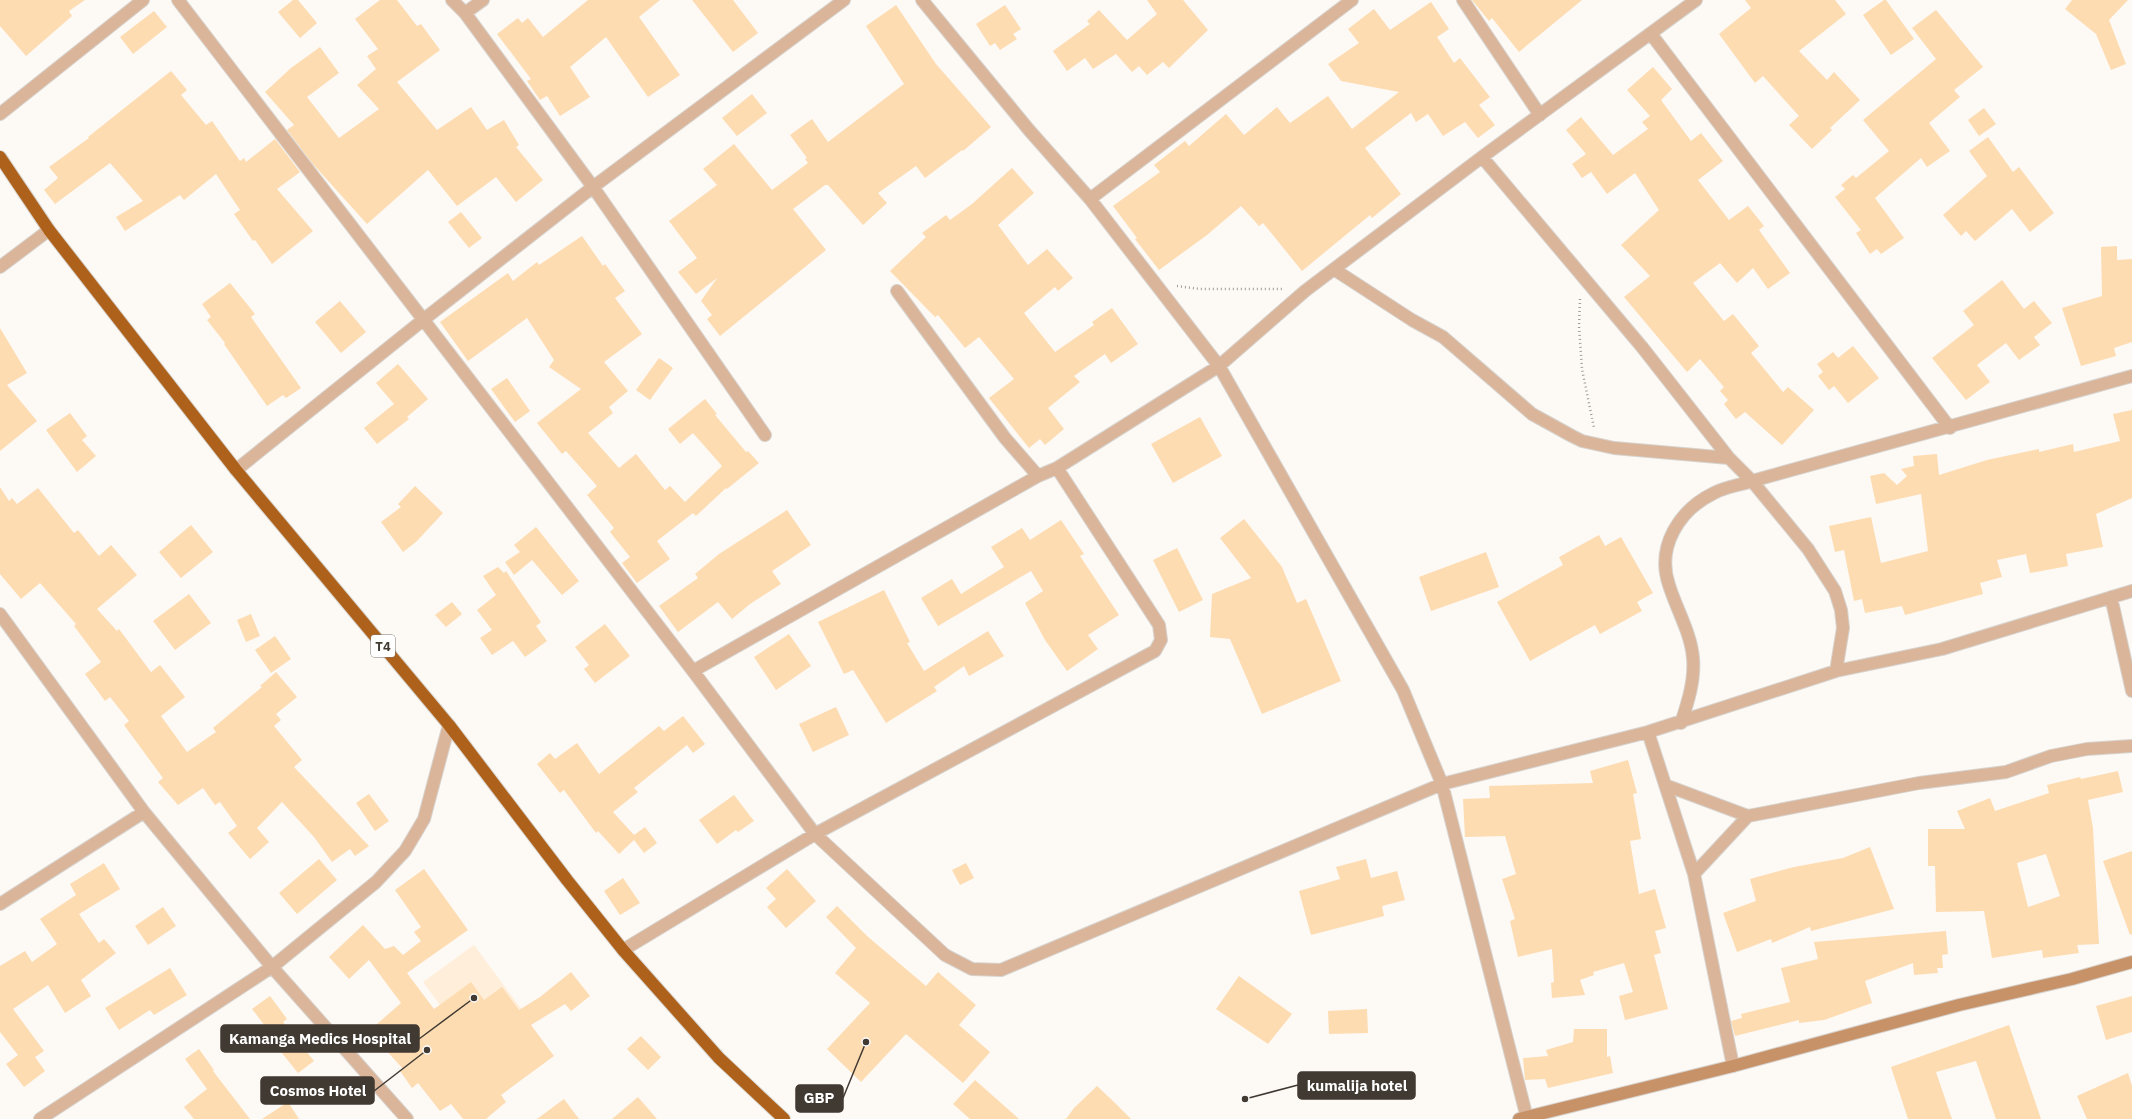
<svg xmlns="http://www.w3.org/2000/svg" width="2132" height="1119" font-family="'IBM Plex Sans',sans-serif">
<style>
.built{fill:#ffeed9}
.building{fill:#fedcb2;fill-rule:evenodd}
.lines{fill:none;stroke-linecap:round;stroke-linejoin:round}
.street-casing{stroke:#d7d3ce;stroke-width:14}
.secondary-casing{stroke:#d7d3ce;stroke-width:14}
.highway-casing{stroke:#d7d3ce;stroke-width:14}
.path{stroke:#a39e98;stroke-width:2.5;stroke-dasharray:1 3;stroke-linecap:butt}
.street{stroke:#dab59a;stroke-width:12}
.secondary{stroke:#c89269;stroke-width:12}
.highway{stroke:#ad611a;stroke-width:12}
.labels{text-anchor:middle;stroke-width:3.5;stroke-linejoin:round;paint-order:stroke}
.shield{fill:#fff;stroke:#7a7570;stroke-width:1}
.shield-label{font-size:13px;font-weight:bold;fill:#413a33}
.leader{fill:none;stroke:#413a33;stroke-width:1.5}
.callout-dot{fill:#413a33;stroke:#fff;stroke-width:1.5}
.callout{fill:#413a33;stroke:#413a33;stroke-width:1.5}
.callout-label{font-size:15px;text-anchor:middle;font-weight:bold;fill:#fff}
</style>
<rect width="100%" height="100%" fill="#fdf9f5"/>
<path class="built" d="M 474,945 L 525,1014 L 474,1051 L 423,982 Z"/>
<path class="building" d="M 0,0 L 85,0 L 69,11 L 72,16 L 26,56 L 0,26 Z
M 293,0 L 298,0 L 317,23 L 300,38 L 278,12 Z
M 380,0 L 397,0 L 417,26 L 421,24 L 440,50 L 397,82 L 437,130 L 471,107 L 487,130 L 504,120 L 519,145 L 516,147 L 543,180 L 516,202 L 496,177 L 457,206 L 428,170 L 367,224 L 312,163 L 287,130 L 294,125 L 265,92 L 291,68 L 320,47 L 339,73 L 307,97 L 339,138 L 379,109 L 357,85 L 376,69 L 367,56 L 378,49 L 355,19 Z
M 588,0 L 660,0 L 639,17 L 680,75 L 648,97 L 606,37 L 570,67 L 590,97 L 560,116 L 547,96 L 540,100 L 527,81 L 531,79 L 497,34 L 518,18 L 522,23 L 528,18 L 543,37 Z
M 692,0 L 733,0 L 758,33 L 733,52 Z
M 1147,0 L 1183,0 L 1208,30 L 1169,68 L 1163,62 L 1147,75 L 1139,66 L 1132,72 L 1116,54 L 1093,69 L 1085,58 L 1067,71 L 1053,51 L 1090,24 L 1087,21 L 1099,10 L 1127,40 L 1157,14 Z
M 1472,0 L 1582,0 L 1519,52 L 1492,18 L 1489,21 Z
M 1745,0 L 1835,0 L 1846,14 L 1799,51 L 1827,80 L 1834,72 L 1860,100 L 1830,128 L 1832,130 L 1812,149 L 1789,125 L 1799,116 L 1763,76 L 1755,83 L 1719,34 L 1751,8 Z
M 1884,0 L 1886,0 L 1914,39 L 1891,55 L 1863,15 Z
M 2072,0 L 2128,0 L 2109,20 L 2126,64 L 2111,70 L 2096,34 L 2065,9 Z
M 1431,2 L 1449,29 L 1437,37 L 1454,63 L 1460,58 L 1490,97 L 1479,105 L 1495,125 L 1478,138 L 1465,122 L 1443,136 L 1428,114 L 1416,122 L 1411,113 L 1365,148 L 1401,194 L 1372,218 L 1370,215 L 1302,271 L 1263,223 L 1259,226 L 1241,206 L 1207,235 L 1159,270 L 1135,239 L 1137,238 L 1113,206 L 1160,172 L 1154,165 L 1185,141 L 1189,146 L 1226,114 L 1244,135 L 1277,107 L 1290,123 L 1328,96 L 1352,129 L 1399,92 L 1341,81 L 1328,64 L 1359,43 L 1348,29 L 1374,9 L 1390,30 Z
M 896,5 L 936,64 L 991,127 L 963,151 L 962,150 L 925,178 L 916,166 L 878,193 L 887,203 L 863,225 L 828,185 L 825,185 L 793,209 L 826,250 L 720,336 L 707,319 L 712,315 L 701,301 L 717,278 L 696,294 L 678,272 L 697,258 L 669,221 L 717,185 L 703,169 L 734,144 L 772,190 L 808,163 L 805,159 L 807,158 L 790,135 L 812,119 L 828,142 L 904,84 L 866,26 Z
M 1005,5 L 1021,29 L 1013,34 L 1017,39 L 1000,50 L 995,43 L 990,46 L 976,24 Z
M 1936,10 L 1983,67 L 1954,90 L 1960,97 L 1929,123 L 1950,151 L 1927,167 L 1921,158 L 1875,198 L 1904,238 L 1881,254 L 1877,249 L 1870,254 L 1856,233 L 1861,230 L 1835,197 L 1845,189 L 1841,185 L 1853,175 L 1856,178 L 1889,151 L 1863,120 L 1936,59 L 1912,28 Z
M 154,11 L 167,27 L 133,54 L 120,37 Z
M 1653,67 L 1672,89 L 1661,100 L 1691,141 L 1701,133 L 1723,161 L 1698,180 L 1729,220 L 1748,206 L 1764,226 L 1759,230 L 1790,273 L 1768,289 L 1753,268 L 1737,283 L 1720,263 L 1693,283 L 1724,321 L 1733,314 L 1759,346 L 1751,353 L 1783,392 L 1788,387 L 1814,410 L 1782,445 L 1745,412 L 1736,419 L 1724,404 L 1728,400 L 1720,391 L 1724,387 L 1700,359 L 1687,372 L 1624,297 L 1650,276 L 1621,245 L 1659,210 L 1635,173 L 1607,194 L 1591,172 L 1582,178 L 1572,164 L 1586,154 L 1566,130 L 1581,117 L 1613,155 L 1648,129 L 1642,122 L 1650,116 L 1627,90 Z
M 171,71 L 187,90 L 181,95 L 206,125 L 212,121 L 240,161 L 244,158 L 246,162 L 275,139 L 300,172 L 277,189 L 313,231 L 272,264 L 255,240 L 253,241 L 234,214 L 240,210 L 216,174 L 184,200 L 180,195 L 125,231 L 116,217 L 143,201 L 110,163 L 55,204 L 44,190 L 58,178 L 49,167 L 89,138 L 88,137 Z
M 752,94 L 767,113 L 737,136 L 722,118 Z
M 1984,108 L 1996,124 L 1979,136 L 1968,120 Z
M 1988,137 L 2013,172 L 2019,167 L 2054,213 L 2030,232 L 2012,209 L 1975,241 L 1966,231 L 1961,236 L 1943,215 L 1987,176 L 1969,151 Z
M 1012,168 L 1034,193 L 998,225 L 1028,265 L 1047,249 L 1073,278 L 1058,291 L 1055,287 L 1024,313 L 1055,352 L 1094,325 L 1092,322 L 1112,308 L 1138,344 L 1111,363 L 1105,354 L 1074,376 L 1080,382 L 1048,408 L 1064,429 L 1045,445 L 1040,439 L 1029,448 L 989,398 L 1014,379 L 979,337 L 965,348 L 938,315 L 935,317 L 890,271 L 926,237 L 922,233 L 946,215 L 950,220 L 972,204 Z
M 461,212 L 482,238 L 469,248 L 448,222 Z
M 582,236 L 603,266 L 605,264 L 625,291 L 615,298 L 642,334 L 604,362 L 628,391 L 609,407 L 613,413 L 588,433 L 619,468 L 636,454 L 665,490 L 670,486 L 685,502 L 722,466 L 693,433 L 680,444 L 668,429 L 705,399 L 717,414 L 715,415 L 746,452 L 748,451 L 759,463 L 727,489 L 726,488 L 696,516 L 693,513 L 657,541 L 670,559 L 637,583 L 622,563 L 630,557 L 610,532 L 614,528 L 587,495 L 597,486 L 566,451 L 562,454 L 537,423 L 581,389 L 549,367 L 554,360 L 527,318 L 468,361 L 440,322 L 508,273 L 513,281 L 537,262 L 539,265 Z
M 2117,246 L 2117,260 L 2132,259 L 2132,342 L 2114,348 L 2116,356 L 2081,366 L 2062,308 L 2102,296 L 2101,247 Z
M 2002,280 L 2024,309 L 2034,301 L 2052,323 L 2034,337 L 2040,345 L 2019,360 L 2006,343 L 1977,365 L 1990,382 L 1966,400 L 1932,358 L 1974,325 L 1963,311 Z
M 230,283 L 255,314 L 251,317 L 301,388 L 286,398 L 283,395 L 267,406 L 224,344 L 225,343 L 207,320 L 211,317 L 202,304 Z
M 340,301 L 366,332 L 341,353 L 315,322 Z
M 0,328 L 27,373 L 7,385 L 37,421 L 0,451 Z
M 1853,346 L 1879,378 L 1848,403 L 1834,386 L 1829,390 L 1818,376 L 1823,372 L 1817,364 L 1833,352 L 1838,358 Z
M 659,358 L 673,368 L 650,400 L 636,390 Z
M 398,364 L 428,399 L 407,417 L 409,419 L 377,444 L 364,428 L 394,404 L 376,383 Z
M 507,378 L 530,411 L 515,422 L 491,389 Z
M 2132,410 L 2132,498 L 2096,514 L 2103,547 L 2066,554 L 2068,566 L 2030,573 L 2026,554 L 1997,560 L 2002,577 L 1980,583 L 1983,594 L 1905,615 L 1902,606 L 1865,613 L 1862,599 L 1854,601 L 1844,550 L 1835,552 L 1829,526 L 1871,517 L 1881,563 L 1928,551 L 1921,494 L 1876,504 L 1870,476 L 1884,473 L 1897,485 L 1907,476 L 1901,469 L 1914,466 L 1913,456 L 1937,454 L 1939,475 L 1987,460 L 2039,449 L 2039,452 L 2073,444 L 2074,452 L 2120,441 L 2113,414 Z
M 70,413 L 87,436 L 82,440 L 96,456 L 77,472 L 46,430 Z
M 1200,417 L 1222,456 L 1173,483 L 1151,444 Z
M 415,486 L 443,513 L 416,542 L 403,552 L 381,522 L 401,507 L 398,504 Z
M 0,487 L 9,501 L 12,498 L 17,504 L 38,488 L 74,533 L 78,530 L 99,556 L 111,545 L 137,575 L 97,609 L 117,631 L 119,629 L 151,672 L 160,665 L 185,697 L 161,716 L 187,752 L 216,732 L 213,728 L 262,687 L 260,686 L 276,672 L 297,697 L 276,714 L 281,720 L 274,726 L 302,760 L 294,767 L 369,846 L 355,856 L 350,849 L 332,862 L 314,837 L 282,802 L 257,828 L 269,842 L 250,859 L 228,833 L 237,826 L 220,802 L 215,805 L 203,788 L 178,805 L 158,782 L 163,778 L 124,725 L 129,721 L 110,697 L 105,701 L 85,674 L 101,662 L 74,626 L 76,624 L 40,583 L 21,599 L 0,574 Z
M 787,510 L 811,545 L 772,571 L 781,584 L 750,604 L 732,619 L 718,602 L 678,632 L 659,606 L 698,578 L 695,574 L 719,554 Z
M 1244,519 L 1282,567 L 1297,603 L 1306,599 L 1341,681 L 1262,714 L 1230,639 L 1210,637 L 1212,594 L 1251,578 L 1220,538 Z
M 1061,520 L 1084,554 L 1080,556 L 1119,615 L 1088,635 L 1098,649 L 1067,671 L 1045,640 L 1025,603 L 1043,591 L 1031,571 L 938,626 L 921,598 L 952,579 L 961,594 L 1004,567 L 991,547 L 1022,528 L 1030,540 Z
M 191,525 L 213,552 L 181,578 L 159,552 Z
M 536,527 L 579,581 L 562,595 L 532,560 L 514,575 L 505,562 L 520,552 L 514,545 Z
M 1599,535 L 1605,546 L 1621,537 L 1653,593 L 1637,602 L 1642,611 L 1600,634 L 1595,625 L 1530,661 L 1497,602 L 1563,565 L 1559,557 Z
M 1177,548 L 1203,600 L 1179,612 L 1153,560 Z
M 1486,552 L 1499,587 L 1431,611 L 1419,577 Z
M 498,567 L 504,573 L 506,571 L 541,622 L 536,626 L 547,641 L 525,657 L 513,641 L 492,655 L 480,638 L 492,630 L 477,610 L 496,595 L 483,576 Z
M 884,590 L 910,642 L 907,643 L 924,671 L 988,631 L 1004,656 L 969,676 L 964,666 L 934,687 L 937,691 L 886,723 L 853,670 L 844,674 L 818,622 Z
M 189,594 L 211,623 L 175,650 L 153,621 Z
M 452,602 L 462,614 L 446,627 L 435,615 Z
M 251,614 L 260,636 L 246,642 L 237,620 Z
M 605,624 L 630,656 L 595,683 L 584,669 L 589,665 L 575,647 Z
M 789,634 L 811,666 L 776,690 L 754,657 Z
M 275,636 L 291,659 L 271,673 L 255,650 Z
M 836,707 L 849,735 L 813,752 L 799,724 Z
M 683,716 L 705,744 L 693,753 L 687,745 L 634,788 L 638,792 L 613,812 L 634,835 L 645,827 L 657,843 L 644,853 L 634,840 L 619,854 L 598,831 L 596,833 L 564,790 L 560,793 L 537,764 L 550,753 L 555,759 L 577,743 L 599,774 L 659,726 L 664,731 Z
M 1628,760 L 1637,793 L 1633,794 L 1641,839 L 1630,841 L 1639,894 L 1655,889 L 1666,928 L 1655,931 L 1661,953 L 1654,955 L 1668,1009 L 1625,1020 L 1619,996 L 1633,992 L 1624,963 L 1593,972 L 1594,975 L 1580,980 L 1585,995 L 1552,998 L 1551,983 L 1554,982 L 1552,949 L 1518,957 L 1510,921 L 1515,919 L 1502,879 L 1516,874 L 1505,836 L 1465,837 L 1463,799 L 1490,798 L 1489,786 L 1593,783 L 1590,771 Z
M 2118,771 L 2123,792 L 2088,800 L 2093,828 L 2099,944 L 2077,945 L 2079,953 L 2043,958 L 2042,950 L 1992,958 L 1984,911 L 1936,912 L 1935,866 L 1928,866 L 1928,829 L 1965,829 L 1957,811 L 1990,798 L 1995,811 L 2049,793 L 2047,785 L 2080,777 L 2081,779 ZM 2046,854 L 2060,896 L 2028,907 L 2017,863 Z
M 369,794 L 389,821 L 375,831 L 356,803 Z
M 734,795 L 754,821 L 738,832 L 736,830 L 717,844 L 699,820 Z
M 1870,847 L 1894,909 L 1811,931 L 1810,927 L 1772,943 L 1771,939 L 1737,952 L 1723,913 L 1756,901 L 1750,879 L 1794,867 L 1843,858 Z
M 2132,851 L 2132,934 L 2130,935 L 2103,861 Z
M 319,859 L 337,880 L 297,914 L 279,893 Z
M 1366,859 L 1371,878 L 1397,871 L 1405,900 L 1382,906 L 1384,916 L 1311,935 L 1299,891 L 1340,879 L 1336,867 Z
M 104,863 L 120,889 L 79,914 L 99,943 L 104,939 L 116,953 L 81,980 L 91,996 L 65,1013 L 48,985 L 13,1009 L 44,1051 L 35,1057 L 45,1071 L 24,1087 L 6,1064 L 18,1055 L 0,1032 L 0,966 L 25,951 L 32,962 L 57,944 L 40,919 L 76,895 L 70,884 Z
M 966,863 L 974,878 L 960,885 L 952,870 Z
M 424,869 L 468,930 L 407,973 L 434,1009 L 471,982 L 484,1000 L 502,987 L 519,1010 L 540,997 L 571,972 L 590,996 L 571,1011 L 565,1004 L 531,1025 L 554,1056 L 501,1095 L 506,1102 L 486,1119 L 463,1119 L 451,1104 L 440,1111 L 418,1083 L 412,1088 L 400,1071 L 403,1069 L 369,1031 L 401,1003 L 369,960 L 349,979 L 329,957 L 363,925 L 385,949 L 394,946 L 403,955 L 421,941 L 414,932 L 421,927 L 395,890 Z
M 787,869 L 816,901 L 786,928 L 767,907 L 776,899 L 766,888 Z
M 623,878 L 640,903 L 620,915 L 604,891 Z
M 837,906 L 867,936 L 926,986 L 938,972 L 976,1005 L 959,1025 L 990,1052 L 963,1083 L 906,1034 L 861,1082 L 827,1049 L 870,1003 L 835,973 L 856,948 L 826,917 Z
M 163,907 L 176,926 L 148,945 L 135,926 Z
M 1946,931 L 1948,954 L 1942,955 L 1943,968 L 1937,968 L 1938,973 L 1914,975 L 1913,963 L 1865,981 L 1872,1003 L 1824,1020 L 1799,1023 L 1799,1020 L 1735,1036 L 1731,1021 L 1742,1018 L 1741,1014 L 1790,1002 L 1781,968 L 1818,959 L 1814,942 Z
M 170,968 L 187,995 L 154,1015 L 150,1010 L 119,1030 L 105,1008 Z
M 1239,976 L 1292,1014 L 1268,1044 L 1216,1009 Z
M 270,996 L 287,1019 L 283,1022 L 314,1061 L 298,1073 L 269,1037 L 272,1035 L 252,1009 Z
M 2132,996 L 2132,1032 L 2106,1040 L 2096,1006 Z
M 1367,1009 L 1368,1033 L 1329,1034 L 1328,1011 Z
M 2009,1025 L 2041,1119 L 1996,1119 L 1976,1061 L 1936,1072 L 1952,1119 L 1908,1119 L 1891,1067 Z
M 1574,1029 L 1607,1029 L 1607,1057 L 1610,1056 L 1613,1073 L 1548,1088 L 1545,1079 L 1525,1080 L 1523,1058 L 1548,1056 L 1546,1050 L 1573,1042 Z
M 641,1036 L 661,1057 L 648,1070 L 627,1049 Z
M 199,1049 L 214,1070 L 213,1071 L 250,1119 L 194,1119 L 184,1107 L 207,1089 L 185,1059 Z
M 2128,1073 L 2132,1086 L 2132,1119 L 2087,1119 L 2077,1096 Z
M 975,1080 L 1019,1119 L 970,1119 L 953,1104 Z
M 1097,1086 L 1114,1102 L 1131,1119 L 1066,1119 L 1074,1108 Z
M 638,1097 L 657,1119 L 612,1119 Z
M 564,1099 L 579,1119 L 537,1119 Z
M 288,1102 L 299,1119 L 262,1119 Z"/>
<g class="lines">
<g class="street-casing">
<path id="street" d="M 178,0 L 693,671 L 815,834 L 945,955 L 972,969 L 1001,970 L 1442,784 L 1648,732 L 1836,671 L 1942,649 L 2132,591
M 452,0 L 465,13 L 593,187 L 765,435
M 922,0 L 1029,130 L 1090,199 L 1219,366 L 1403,690 L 1442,784 L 1527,1118
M 1463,0 L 1540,115
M 465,13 L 483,0
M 1651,34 L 1950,428
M 0,114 L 143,0
M 1482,157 L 1642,347 L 1729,458 L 1752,481 L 1808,549 L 1835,591 L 1841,610 L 1843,628 L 1836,671
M 1090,199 L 1352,0
M 0,267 L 49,230
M 1335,270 L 1412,320 L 1443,337 L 1532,414 L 1572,436 L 1582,441 L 1614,448 L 1729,458
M 897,291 L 1005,438 L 1038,476
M 236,470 L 423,320 L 593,187 L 844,0
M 2111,597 L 2132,691
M 0,614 L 144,812 L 272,967 L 407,1119
M 693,671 L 1038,476 L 1057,468 L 1219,366 L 1305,291 L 1482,157 L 1696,0
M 1681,723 C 1688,702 1695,680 1693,658 C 1691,633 1676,608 1669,585 C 1656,547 1679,510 1714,493 C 1725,487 1740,485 1752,481 L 2132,376
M 1648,732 L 1694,874 L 1733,1066
M 1665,785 L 1748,816
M 1694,874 L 1748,816 L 1919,783 L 2006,772 L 2051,756 L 2087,749 L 2132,746
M 0,904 L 144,812
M 623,950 L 815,834 L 1155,651 L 1161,640 L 1159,625 L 1057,468
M 40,1119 L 272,967 L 376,882 L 405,851 L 424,819 L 449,725"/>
</g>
<g class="secondary-casing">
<path id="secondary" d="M 1519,1119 L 1733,1066 L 1959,1005 L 2072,979 L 2132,962"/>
</g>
<g class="highway-casing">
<path id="highway" d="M 0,157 L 49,230 L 236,470 L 449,725 L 567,880 L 623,950 L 719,1058 L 784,1119"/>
</g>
<path class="path" d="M 1177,286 L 1200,289 L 1284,289
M 1580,299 L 1579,326 L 1582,369 L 1594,428"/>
<use href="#street" class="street"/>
<use href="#secondary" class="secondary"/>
<use href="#highway" class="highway"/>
</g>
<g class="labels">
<rect class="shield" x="371" y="635" width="24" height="22" rx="3"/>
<g class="shield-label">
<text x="383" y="651">T4</text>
</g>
</g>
<path class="leader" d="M474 998L419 1039M1245 1099L1298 1085M427 1050L374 1091M866 1042L843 1098"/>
<g class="callout-dot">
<circle cx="474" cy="998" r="4"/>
<circle cx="1245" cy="1099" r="4"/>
<circle cx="427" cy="1050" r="4"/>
<circle cx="866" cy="1042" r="4"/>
</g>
<g class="callout">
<rect x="221" y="1025" width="198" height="27" rx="4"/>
<rect x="1298" y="1072" width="117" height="27" rx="4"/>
<rect x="261" y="1077" width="113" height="27" rx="4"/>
<rect x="796" y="1085" width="47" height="27" rx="4"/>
</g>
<g class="callout-label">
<text x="320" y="1044">Kamanga Medics Hospital</text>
<text x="1357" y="1091">kumalija hotel</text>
<text x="318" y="1096">Cosmos Hotel</text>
<text x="819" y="1103">GBP</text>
</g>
</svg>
